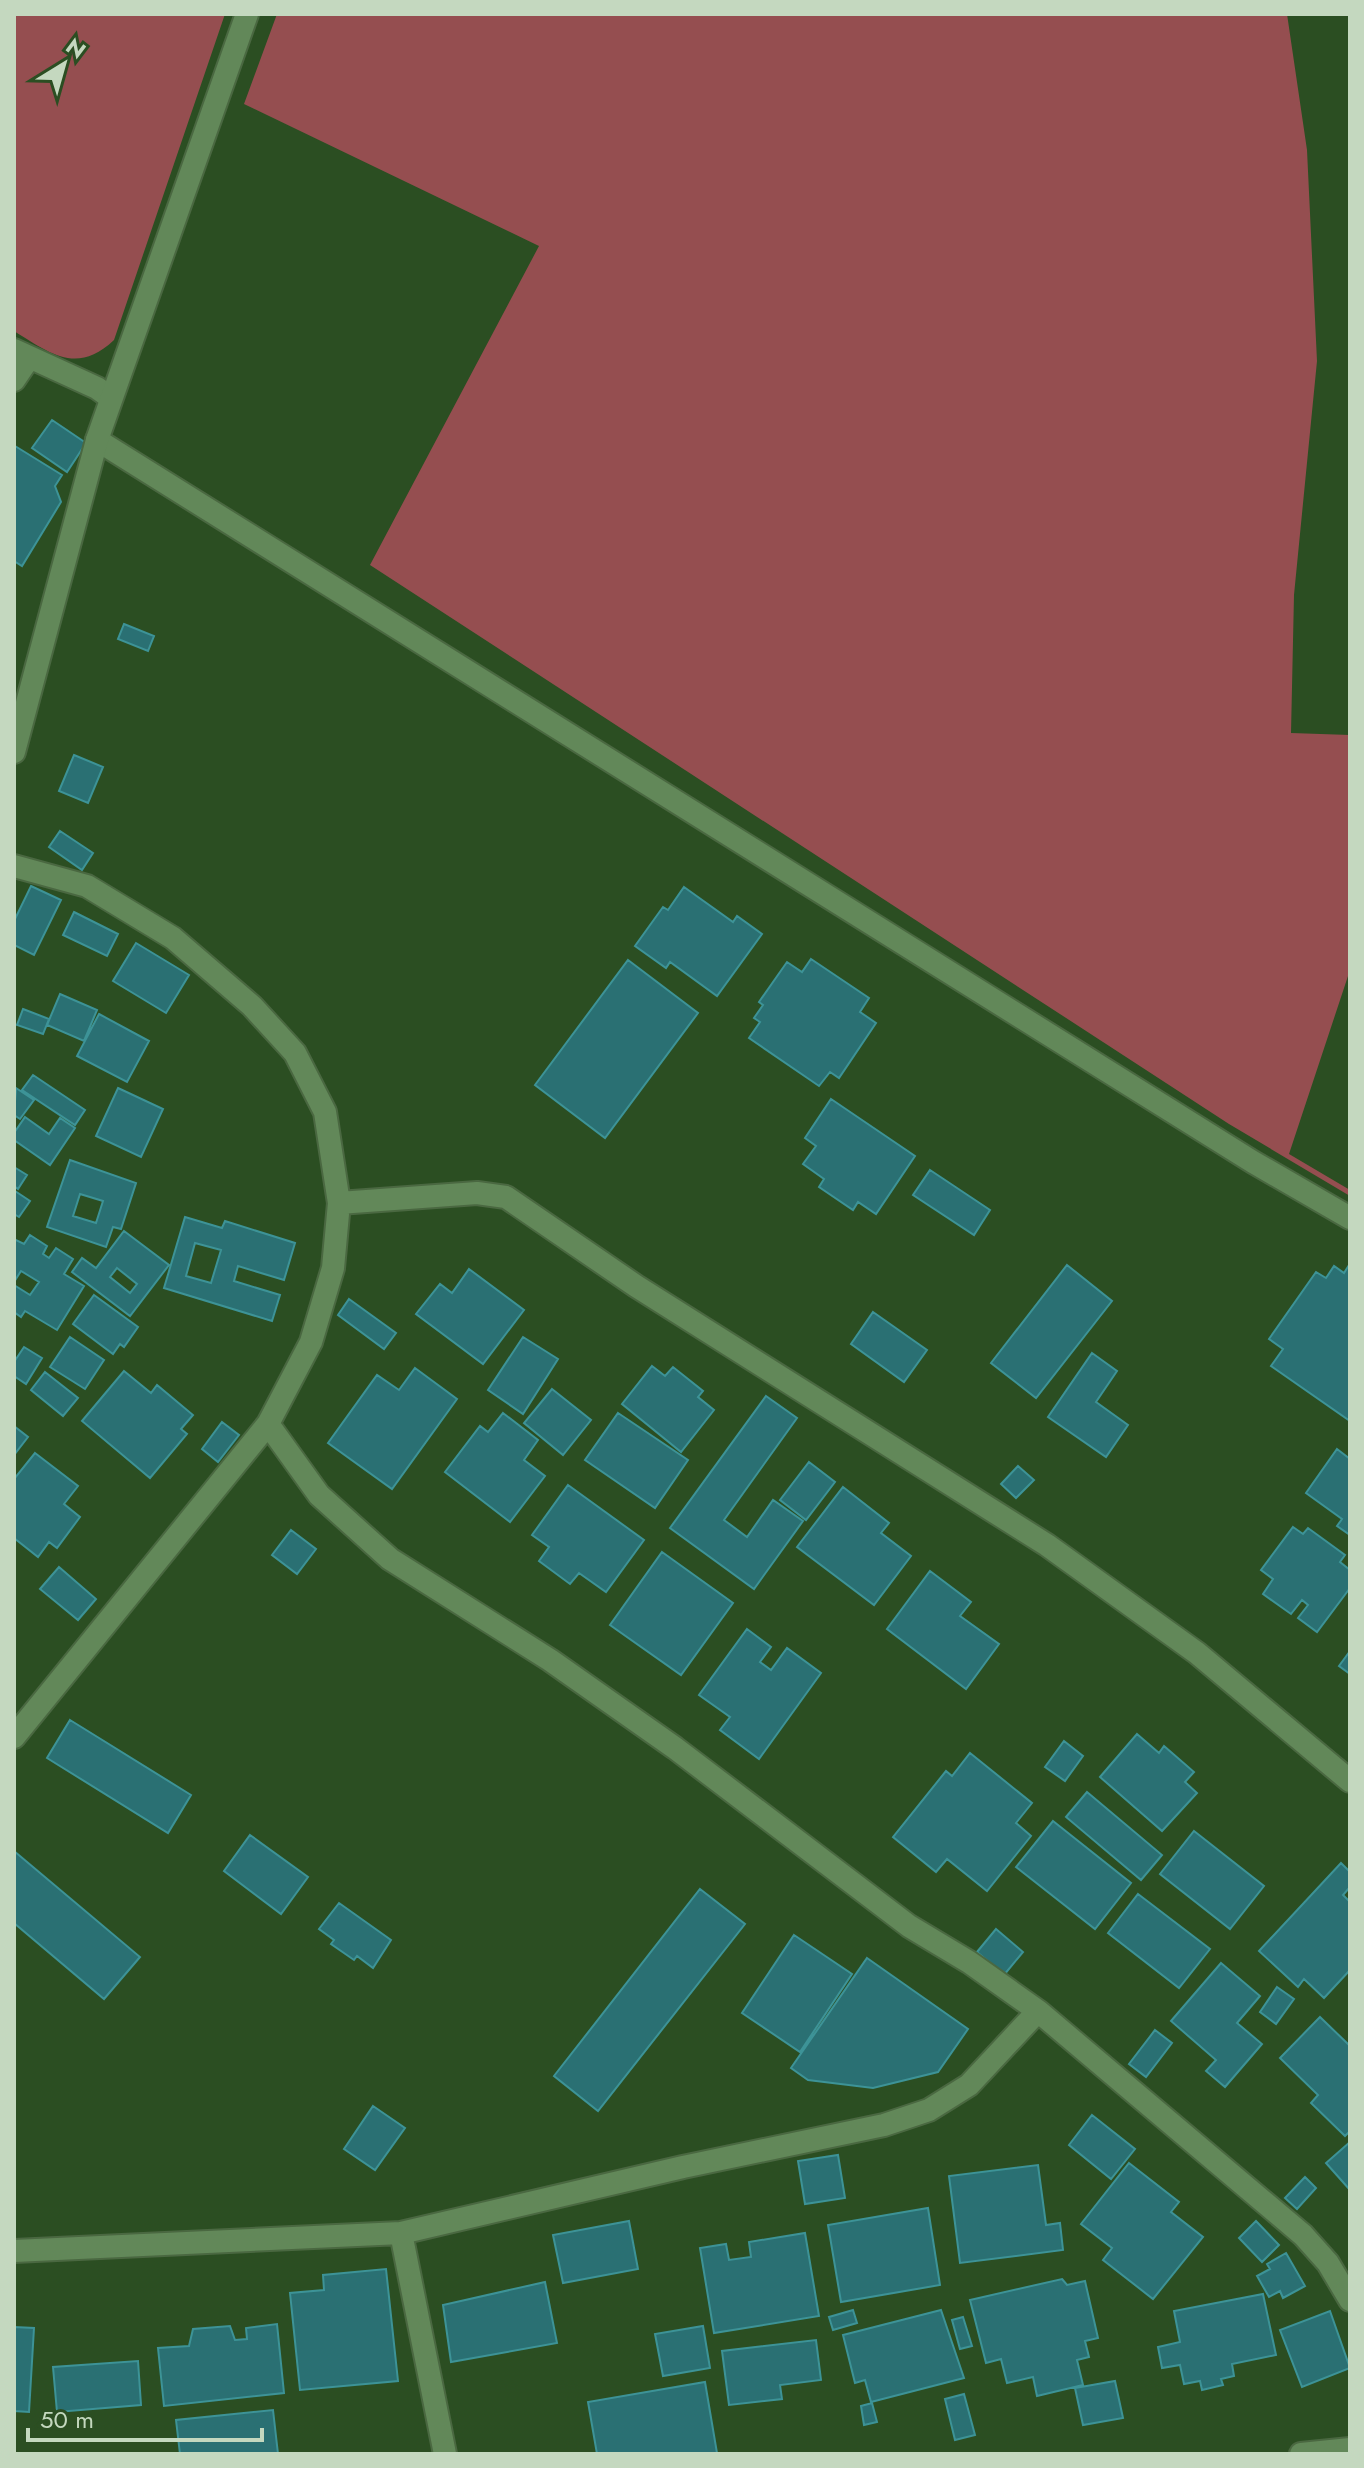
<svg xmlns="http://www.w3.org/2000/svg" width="1364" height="2468" font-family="Jost,sans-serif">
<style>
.green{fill:#954e50}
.building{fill:#2a7073;stroke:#3d9397;stroke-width:2;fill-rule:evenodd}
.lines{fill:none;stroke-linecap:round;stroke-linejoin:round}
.minor-casing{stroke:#4a6841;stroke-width:26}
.tertiary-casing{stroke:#4a6841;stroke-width:26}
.minor{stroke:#628859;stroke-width:22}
.tertiary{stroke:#628859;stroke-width:22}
</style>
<rect width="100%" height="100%" fill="#2b4e22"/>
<path class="green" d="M 14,14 L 225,14 L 114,340 C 77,375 51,354 14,331 Z
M 277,14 L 1287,14 L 1307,150 L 1317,361 L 1294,595 L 1291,733 L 1350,735 L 1350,970 L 1289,1154 L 1350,1190 L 1350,1196 L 1229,1124 L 370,565 L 539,246 L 244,104 Z"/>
<path class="building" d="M 52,420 L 86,443 L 67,472 L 32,448 Z
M 15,446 L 62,475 L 55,486 L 61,502 L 22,566 L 14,561 Z
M 124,624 L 154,636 L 148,651 L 118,639 Z
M 74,755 L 103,767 L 88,803 L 59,791 Z
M 60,831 L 93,853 L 82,870 L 49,847 Z
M 31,886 L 61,900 L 34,955 L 14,945 L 14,921 Z
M 684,887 L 733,922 L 737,916 L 762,934 L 717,996 L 670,962 L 666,968 L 635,946 L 663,907 L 668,910 Z
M 74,912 L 118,934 L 107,956 L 63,935 Z
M 136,943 L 189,975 L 166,1013 L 113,981 Z
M 811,959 L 869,998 L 860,1012 L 876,1023 L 839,1078 L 830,1072 L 819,1086 L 749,1038 L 760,1022 L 754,1018 L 763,1005 L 759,1002 L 787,962 L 802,972 Z
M 628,960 L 698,1013 L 605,1138 L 535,1085 Z
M 60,994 L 97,1010 L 84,1041 L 47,1025 Z
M 23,1009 L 49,1019 L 43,1034 L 17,1025 Z
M 99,1014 L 149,1041 L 127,1082 L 77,1056 Z
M 33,1075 L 85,1110 L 75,1125 L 22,1090 Z
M 16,1088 L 34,1100 L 20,1119 L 14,1115 Z
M 118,1088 L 163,1109 L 141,1157 L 96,1136 Z
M 831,1099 L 915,1156 L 876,1214 L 858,1202 L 853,1210 L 819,1187 L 824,1179 L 803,1164 L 816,1146 L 805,1138 Z
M 25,1117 L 49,1134 L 60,1118 L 75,1128 L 50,1165 L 14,1140 L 14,1133 Z
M 70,1160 L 136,1183 L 121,1229 L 113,1227 L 106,1247 L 47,1227 ZM 80,1194 L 103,1201 L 96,1223 L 73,1216 Z
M 14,1167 L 27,1175 L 18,1189 L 14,1186 Z
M 930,1170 L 990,1210 L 974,1235 L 913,1195 Z
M 15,1191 L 30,1201 L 19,1217 L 14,1214 Z
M 185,1217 L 222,1228 L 225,1221 L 295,1243 L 284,1280 L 238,1266 L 234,1281 L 280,1295 L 272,1321 L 164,1288 ZM 195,1243 L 221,1250 L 211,1283 L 186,1276 Z
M 124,1231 L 169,1265 L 130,1316 L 72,1272 L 82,1258 L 96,1268 ZM 117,1268 L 137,1284 L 130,1293 L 110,1277 Z
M 30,1235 L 47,1246 L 43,1254 L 49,1258 L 56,1248 L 73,1259 L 64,1274 L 84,1286 L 57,1330 L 25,1311 L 21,1317 L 14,1312 L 14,1285 L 30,1295 L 39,1282 L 21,1271 L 14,1282 L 14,1239 L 24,1244 Z
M 1067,1265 L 1112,1301 L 1036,1398 L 991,1363 Z
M 1349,1265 L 1350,1266 L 1350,1421 L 1271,1366 L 1283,1349 L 1269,1339 L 1316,1272 L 1326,1278 L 1334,1266 L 1344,1273 Z
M 469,1269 L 524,1310 L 483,1364 L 416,1314 L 440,1284 L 452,1293 Z
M 94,1295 L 138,1327 L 124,1347 L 120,1344 L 113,1354 L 73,1324 Z
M 349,1299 L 396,1333 L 384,1349 L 338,1315 Z
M 873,1312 L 927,1350 L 904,1382 L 851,1344 Z
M 70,1337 L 104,1360 L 85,1389 L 50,1367 Z
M 523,1337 L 558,1359 L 523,1414 L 488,1390 Z
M 24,1347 L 42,1358 L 26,1384 L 14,1376 L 14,1362 Z
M 1092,1353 L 1117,1371 L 1096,1402 L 1128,1425 L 1106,1457 L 1048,1417 Z
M 652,1366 L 665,1376 L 673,1367 L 703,1391 L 698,1397 L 714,1410 L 681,1452 L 622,1404 Z
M 415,1368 L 457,1399 L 392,1489 L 328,1443 L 377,1375 L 399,1390 Z
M 124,1371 L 151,1393 L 157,1385 L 193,1415 L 181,1429 L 187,1434 L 150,1478 L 82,1421 Z
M 45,1372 L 78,1398 L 63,1416 L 31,1390 Z
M 552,1389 L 591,1420 L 563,1455 L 524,1423 Z
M 766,1396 L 797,1418 L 724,1520 L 747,1537 L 773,1500 L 803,1521 L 754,1589 L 670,1528 Z
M 503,1413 L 538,1440 L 524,1460 L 545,1476 L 510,1522 L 445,1472 L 480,1426 L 488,1432 Z
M 618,1413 L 688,1460 L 655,1508 L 585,1460 Z
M 222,1422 L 239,1435 L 218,1462 L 202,1449 Z
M 14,1426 L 28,1437 L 14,1455 Z
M 1337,1449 L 1350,1459 L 1350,1535 L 1337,1526 L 1342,1519 L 1306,1493 Z
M 35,1453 L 78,1486 L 64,1504 L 80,1517 L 57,1548 L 49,1542 L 38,1557 L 14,1538 L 14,1479 Z
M 809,1462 L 835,1482 L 806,1520 L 780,1500 Z
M 1018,1466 L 1034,1480 L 1016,1498 L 1001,1484 Z
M 568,1485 L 644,1540 L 606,1592 L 579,1573 L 570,1584 L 539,1561 L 549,1547 L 532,1535 Z
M 843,1487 L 889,1523 L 881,1533 L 911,1556 L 874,1605 L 797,1547 Z
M 1293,1527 L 1303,1534 L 1308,1528 L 1345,1555 L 1340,1562 L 1350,1570 L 1350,1588 L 1317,1632 L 1298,1618 L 1308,1605 L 1302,1600 L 1291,1614 L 1263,1594 L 1273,1579 L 1261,1570 Z
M 291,1530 L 316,1549 L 297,1574 L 272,1555 Z
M 662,1552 L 733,1603 L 681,1675 L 610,1625 Z
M 59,1567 L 96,1599 L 78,1620 L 40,1589 Z
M 930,1571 L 971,1602 L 960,1616 L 999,1644 L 966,1689 L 887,1629 Z
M 747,1629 L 771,1647 L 760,1662 L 771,1670 L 787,1648 L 821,1673 L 759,1759 L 720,1730 L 730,1717 L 699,1695 Z
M 1350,1651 L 1350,1674 L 1339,1666 Z
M 70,1720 L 191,1795 L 168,1833 L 47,1758 Z
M 1137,1734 L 1159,1753 L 1164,1746 L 1194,1772 L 1185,1782 L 1197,1793 L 1162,1831 L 1100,1777 Z
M 1064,1741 L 1083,1756 L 1065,1781 L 1045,1767 Z
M 970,1753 L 1032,1803 L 1016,1823 L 1031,1836 L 987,1891 L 947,1859 L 936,1872 L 893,1837 L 946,1771 L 952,1776 Z
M 1087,1792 L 1162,1855 L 1141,1880 L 1066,1817 Z
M 1053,1821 L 1131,1883 L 1095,1929 L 1016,1867 Z
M 1194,1831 L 1264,1886 L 1230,1929 L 1160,1874 Z
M 250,1835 L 308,1877 L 281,1914 L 224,1871 Z
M 14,1851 L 140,1957 L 104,1999 L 14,1923 Z
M 1341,1863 L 1350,1872 L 1350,1887 L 1343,1895 L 1350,1902 L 1350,1970 L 1324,1998 L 1304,1979 L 1298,1987 L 1259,1951 Z
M 700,1889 L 745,1924 L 598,2111 L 554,2076 Z
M 1138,1894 L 1210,1949 L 1179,1988 L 1108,1933 Z
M 339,1903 L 391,1940 L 373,1968 L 357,1956 L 354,1960 L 331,1944 L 334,1940 L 319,1929 Z
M 996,1929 L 1023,1952 L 1004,1975 L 977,1952 Z
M 794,1935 L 852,1974 L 800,2052 L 742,2013 Z
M 867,1958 L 968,2029 L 938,2072 L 873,2088 L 808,2080 L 791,2068 Z
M 1221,1963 L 1260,1996 L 1237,2023 L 1262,2044 L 1225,2087 L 1206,2071 L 1216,2060 L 1171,2021 Z
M 1277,1987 L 1294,1999 L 1276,2024 L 1260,2012 Z
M 1320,2017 L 1350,2046 L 1350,2131 L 1345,2136 L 1311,2103 L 1318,2095 L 1280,2058 Z
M 1155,2030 L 1172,2043 L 1146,2077 L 1129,2064 Z
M 373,2106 L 405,2128 L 375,2170 L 344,2149 Z
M 1092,2115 L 1135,2149 L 1111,2179 L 1069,2145 Z
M 1350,2142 L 1350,2190 L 1326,2163 Z
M 838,2155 L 845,2198 L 805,2204 L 798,2161 Z
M 1129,2163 L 1179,2202 L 1171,2212 L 1203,2237 L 1153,2299 L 1103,2260 L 1112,2248 L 1081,2224 Z
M 1038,2165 L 1046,2225 L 1060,2223 L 1063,2250 L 960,2263 L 949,2176 Z
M 1305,2177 L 1316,2188 L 1297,2209 L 1285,2198 Z
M 928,2208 L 940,2285 L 841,2302 L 828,2225 Z
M 629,2221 L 638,2269 L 563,2283 L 553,2235 Z
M 1256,2221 L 1279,2245 L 1262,2262 L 1239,2238 Z
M 805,2233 L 819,2316 L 714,2333 L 700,2248 L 726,2244 L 729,2260 L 751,2257 L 749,2242 Z
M 1286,2253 L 1305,2286 L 1283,2298 L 1280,2291 L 1269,2297 L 1257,2276 L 1270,2269 L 1267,2264 Z
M 386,2269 L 398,2381 L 300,2390 L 290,2293 L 324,2290 L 323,2275 Z
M 1062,2279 L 1067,2285 L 1085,2281 L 1098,2338 L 1085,2341 L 1089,2357 L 1077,2360 L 1083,2385 L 1037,2396 L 1033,2377 L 1007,2383 L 1001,2359 L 986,2363 L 970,2300 Z
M 545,2282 L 557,2343 L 451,2362 L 443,2305 Z
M 1263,2294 L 1276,2355 L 1232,2364 L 1234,2376 L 1221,2379 L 1223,2385 L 1202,2390 L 1200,2381 L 1184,2384 L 1180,2365 L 1162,2368 L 1158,2347 L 1180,2342 L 1174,2311 Z
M 853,2310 L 857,2323 L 833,2330 L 829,2317 Z
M 941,2310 L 964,2378 L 871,2402 L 865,2380 L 855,2383 L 843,2335 Z
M 1330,2311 L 1350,2368 L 1302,2387 L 1280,2330 Z
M 963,2317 L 972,2346 L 960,2349 L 952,2320 Z
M 277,2324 L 284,2393 L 164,2406 L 158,2348 L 189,2346 L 193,2329 L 230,2326 L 235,2340 L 247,2339 L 246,2328 Z
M 703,2326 L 710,2368 L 663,2376 L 655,2334 Z
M 14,2327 L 34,2328 L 29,2412 L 14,2411 Z
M 816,2340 L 821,2380 L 780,2385 L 782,2399 L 729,2405 L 722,2351 Z
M 138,2361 L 141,2405 L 57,2412 L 53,2367 Z
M 1115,2381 L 1123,2418 L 1083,2425 L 1075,2388 Z
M 705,2382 L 717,2453 L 597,2454 L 588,2402 Z
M 964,2394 L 975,2435 L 955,2440 L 945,2399 Z
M 872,2403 L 877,2422 L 864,2425 L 861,2406 Z
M 273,2410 L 278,2454 L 180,2454 L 176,2420 Z"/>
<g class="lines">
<g class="minor-casing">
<path id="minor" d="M 14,350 L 97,388 L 111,398
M 14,380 L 29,358
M 97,440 L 1253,1162 L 1350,1218
M 14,866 L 87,886 L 173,938 L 252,1006 L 295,1053 L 325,1112 L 339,1203 L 333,1268 L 311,1342 L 268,1424 L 14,1737
M 339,1203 L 477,1193 L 506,1197 L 636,1286 L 1047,1545 L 1197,1653 L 1350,1781
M 268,1424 L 319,1495 L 390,1559 L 550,1660 L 675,1748 L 909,1926 L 969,1962 L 1038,2011 L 1303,2235 L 1328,2263 L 1350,2300
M 401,2233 L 445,2454
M 14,2251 L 401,2233 L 683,2167 L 884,2125 L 929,2110 L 969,2085 L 1038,2011
M 1301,2454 L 1350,2449"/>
</g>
<g class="tertiary-casing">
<path id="tertiary" d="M 14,752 L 97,440 L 247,14"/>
</g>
<use href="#minor" class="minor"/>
<use href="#tertiary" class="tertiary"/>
</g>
<rect width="1364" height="2468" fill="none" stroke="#c4d8bf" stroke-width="32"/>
<g transform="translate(64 64) rotate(37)" stroke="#2b4e22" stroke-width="6" paint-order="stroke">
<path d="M0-6L14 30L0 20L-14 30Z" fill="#c4d8bf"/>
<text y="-12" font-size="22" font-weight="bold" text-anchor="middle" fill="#c4d8bf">N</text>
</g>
<path d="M28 2428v12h234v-12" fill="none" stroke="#c4d8bf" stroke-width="4"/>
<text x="40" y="2428" font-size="24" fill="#c4d8bf" stroke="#2b4e22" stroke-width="6" paint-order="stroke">50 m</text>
</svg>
